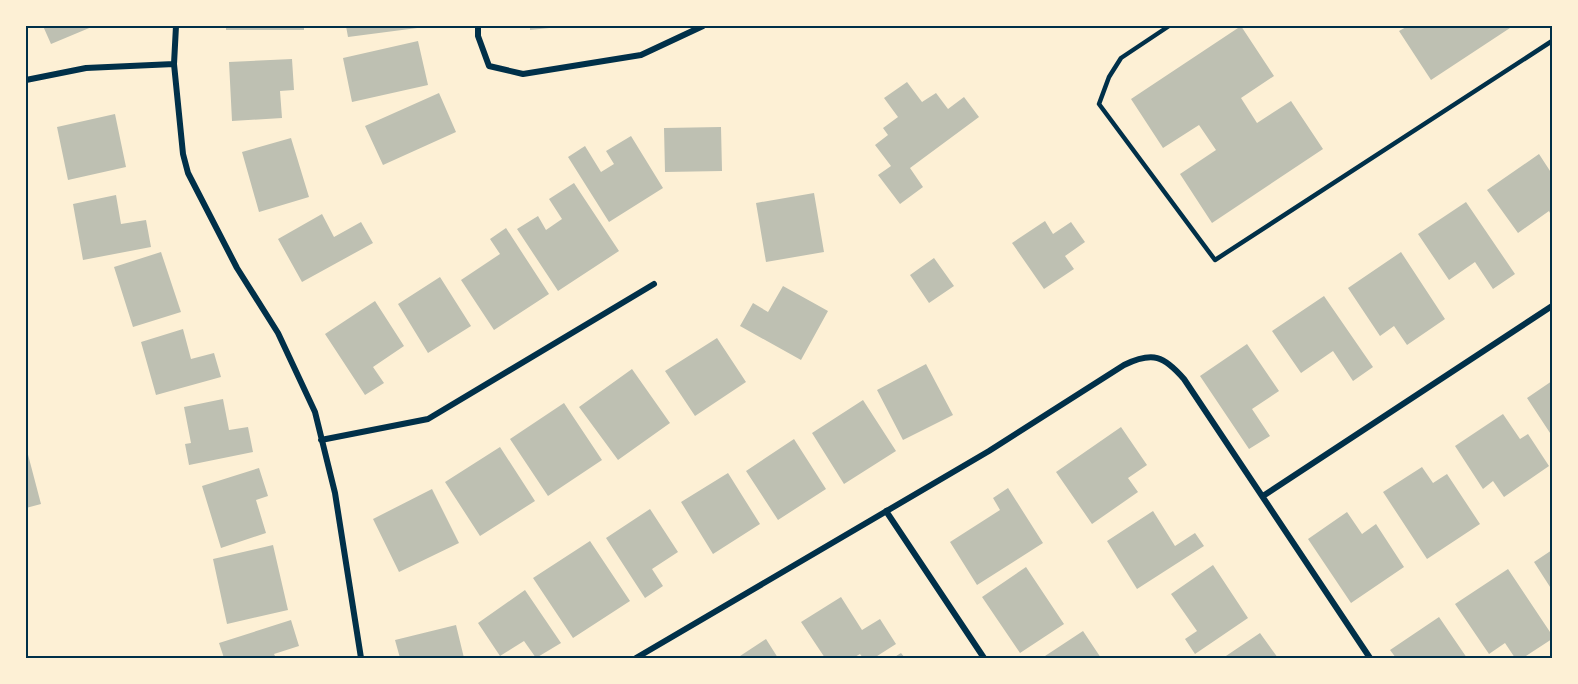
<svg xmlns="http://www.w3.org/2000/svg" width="1578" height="684" font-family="'Sofia Sans Condensed',sans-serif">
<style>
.building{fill:#bec0b2}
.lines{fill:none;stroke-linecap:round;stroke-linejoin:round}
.service{stroke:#003049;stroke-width:4.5}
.minor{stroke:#003049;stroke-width:6}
.neatline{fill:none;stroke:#003049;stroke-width:2}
</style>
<rect width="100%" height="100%" fill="#fdf0d5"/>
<path class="building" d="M 43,26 L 94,26 L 51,44 Z
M 226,26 L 304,26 L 304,30 L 226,30 Z
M 346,26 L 425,26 L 425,27 L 348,37 Z
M 530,26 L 559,26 L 559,27 L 530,30 Z
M 1241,26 L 1274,76 L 1241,98 L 1257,123 L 1291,101 L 1323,149 L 1212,223 L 1180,174 L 1216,150 L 1199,125 L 1163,148 L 1131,99 Z
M 1408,26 L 1513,26 L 1431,80 L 1399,31 Z
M 418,41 L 428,85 L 352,102 L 343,58 Z
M 292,59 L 294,90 L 280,91 L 282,118 L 232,121 L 229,62 Z
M 907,82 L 922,102 L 936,93 L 948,109 L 964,97 L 979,117 L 910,168 L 923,187 L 900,204 L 878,175 L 891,166 L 875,145 L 888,135 L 883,128 L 898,117 L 884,98 Z
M 439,93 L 456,132 L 383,165 L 365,126 Z
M 115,114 L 126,167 L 68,180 L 57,127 Z
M 721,127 L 722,171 L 665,172 L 664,128 Z
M 631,136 L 663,188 L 609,222 L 568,157 L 585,146 L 601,172 L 614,164 L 606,151 Z
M 291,138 L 309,197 L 259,212 L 242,152 Z
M 1539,154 L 1552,174 L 1552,217 L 1549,211 L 1518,233 L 1487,190 Z
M 574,183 L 619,251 L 558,291 L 517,229 L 538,216 L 546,230 L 562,219 L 549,199 Z
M 814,193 L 824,252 L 766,262 L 756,203 Z
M 116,195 L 121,224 L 146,220 L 151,247 L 83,260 L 73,204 Z
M 1466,202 L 1515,274 L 1493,289 L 1475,262 L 1449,280 L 1418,234 Z
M 322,214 L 334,237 L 361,222 L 373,243 L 302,282 L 278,239 Z
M 1045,221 L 1053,234 L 1071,222 L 1085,242 L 1065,256 L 1074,269 L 1044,289 L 1012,243 Z
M 506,228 L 549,294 L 494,330 L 461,280 L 500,254 L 490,239 Z
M 161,252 L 181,312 L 133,327 L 114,267 Z
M 1401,252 L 1445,319 L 1407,345 L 1394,326 L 1380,336 L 1348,288 Z
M 934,258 L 954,286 L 929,303 L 910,275 Z
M 440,277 L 471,326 L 428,353 L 398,304 Z
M 783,286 L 828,311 L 801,360 L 740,326 L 753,303 L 768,312 Z
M 1324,296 L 1373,367 L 1353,381 L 1333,351 L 1301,373 L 1272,331 Z
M 375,301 L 404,346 L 373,367 L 384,383 L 365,395 L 325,334 Z
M 183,329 L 191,359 L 214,353 L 221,377 L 156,395 L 141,342 Z
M 717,338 L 746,382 L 695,416 L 665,371 Z
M 1247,344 L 1279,391 L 1252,409 L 1270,436 L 1249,449 L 1200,376 Z
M 926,364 L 953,415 L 903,440 L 877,390 Z
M 632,369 L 670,423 L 618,460 L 579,407 Z
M 1552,381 L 1552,436 L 1527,398 Z
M 223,399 L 229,430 L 248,427 L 253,452 L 189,465 L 185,444 L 191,443 L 184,407 Z
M 863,400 L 896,451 L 844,484 L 812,433 Z
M 564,403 L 602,460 L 548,496 L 510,439 Z
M 1503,414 L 1520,439 L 1528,434 L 1549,466 L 1504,497 L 1493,481 L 1483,489 L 1455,446 Z
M 1121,427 L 1147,465 L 1128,478 L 1138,492 L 1092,524 L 1056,472 Z
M 794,439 L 826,489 L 778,520 L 746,471 Z
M 26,447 L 41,504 L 26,508 Z
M 500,447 L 535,501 L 480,536 L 445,482 Z
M 1422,467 L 1433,483 L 1447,474 L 1480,524 L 1427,559 L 1383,492 Z
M 259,468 L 268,496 L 256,500 L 266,533 L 221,548 L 202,486 Z
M 728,473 L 760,524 L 713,554 L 681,502 Z
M 1008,488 L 1043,543 L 977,585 L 950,542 L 1000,510 L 993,498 Z
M 432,489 L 459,543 L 399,572 L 373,519 Z
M 650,509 L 678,552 L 652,569 L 663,586 L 645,598 L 606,538 Z
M 1153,511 L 1175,546 L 1195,533 L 1204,546 L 1137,589 L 1107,541 Z
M 1347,512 L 1362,534 L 1376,524 L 1404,567 L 1351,603 L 1308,539 Z
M 590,541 L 630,601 L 573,638 L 533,578 Z
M 273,545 L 288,610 L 227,624 L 213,559 Z
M 1552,550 L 1552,590 L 1534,562 Z
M 1213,565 L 1248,618 L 1195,654 L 1185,639 L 1197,631 L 1171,594 Z
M 1026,567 L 1064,624 L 1020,653 L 982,597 Z
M 1508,569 L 1552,635 L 1552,639 L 1523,658 L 1515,658 L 1505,643 L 1489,654 L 1455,604 Z
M 525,590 L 561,643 L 536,658 L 524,641 L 500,656 L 478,623 Z
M 841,597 L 862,630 L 880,619 L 896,644 L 874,658 L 863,658 L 860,654 L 853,658 L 825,658 L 801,622 Z
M 1439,617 L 1467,658 L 1396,658 L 1390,650 Z
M 291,620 L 299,646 L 274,654 L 276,658 L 224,658 L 219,643 Z
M 456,625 L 464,658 L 400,658 L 395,640 Z
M 1083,631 L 1101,658 L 1042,658 Z
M 1260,633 L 1278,658 L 1223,658 Z
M 766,639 L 778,658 L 737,658 Z
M 901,653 L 905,658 L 893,658 Z"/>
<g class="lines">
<path class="service" d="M 1169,26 L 1121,58 L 1109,77 L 1099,104 L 1215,260 L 1552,41"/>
<path class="minor" d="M 176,26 L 174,64 L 183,154 L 188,173 L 237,268 L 278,333 L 315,412 L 335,493 L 361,658
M 478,26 L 478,36 L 489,66 L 523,74 L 641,55 L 703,26
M 26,80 L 86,68 L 174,64
M 321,440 L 428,419 L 654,284
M 1263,496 L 1552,306
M 886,511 L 984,658
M 636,658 L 989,451 L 1124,365 C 1153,351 1164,356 1184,379 L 1370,658"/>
</g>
<rect width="1578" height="684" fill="none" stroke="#fdf0d5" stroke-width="54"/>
<rect x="27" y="27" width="1524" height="630" class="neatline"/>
</svg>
